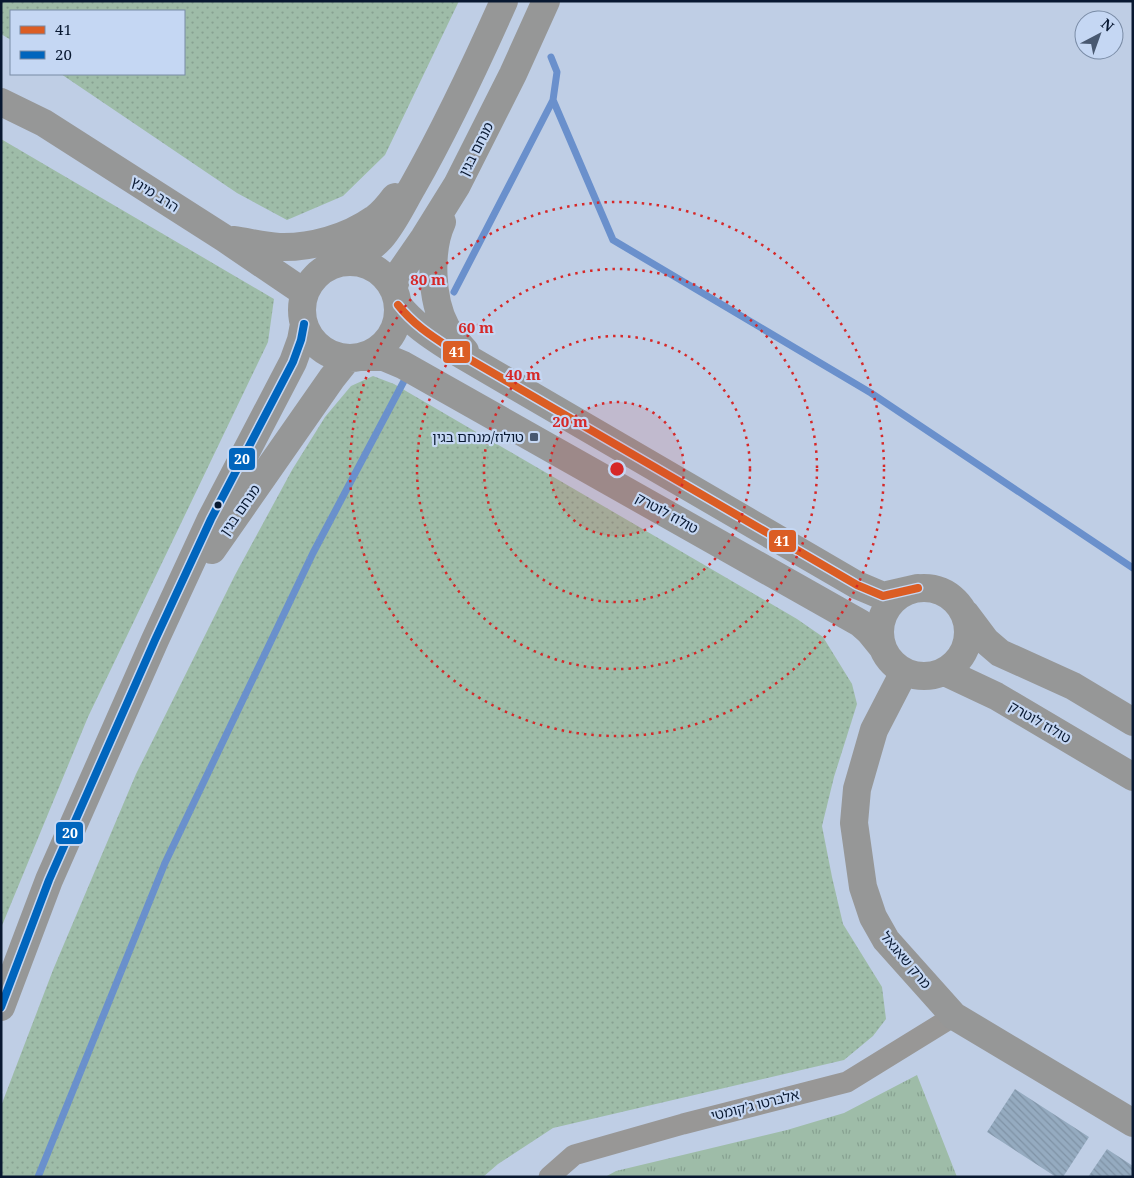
<svg xmlns="http://www.w3.org/2000/svg" width="1134" height="1178" font-family="'Noto Serif','Noto Sans Hebrew',serif">
<style>
.grass{fill:url(#grass-dots)}
.park{fill:url(#park-tufts)}
.lines{fill:none;stroke-linecap:round;stroke-linejoin:round}
.stream{stroke:#6a90cc;stroke-width:7}
.building{fill:url(#building-back-hatch)}
.street{stroke:#989796;stroke-width:21}
.secondary{stroke:#969797;stroke-width:28}
.bus-1-casing{stroke:#c5d7f3;stroke-width:11}
.bus-2-casing{stroke:#c5d7f3;stroke-width:11}
.bus-1{stroke:#db5d24;stroke-width:8}
.bus-2{stroke:#0065bd;stroke-width:8}
.ring{fill:none;stroke:#d62828;stroke-width:2.5;stroke-dasharray:2.5 5}
.poi-dot{fill:#485870;stroke:#c5d7f3;stroke-width:2}
.bus-dot{fill:#081831;stroke:#c5d7f3;stroke-width:2}
.labels{text-anchor:middle;stroke-width:4.5;stroke-linejoin:round;paint-order:stroke}
.street-label{font-size:14px;fill:#081831;stroke:#c5d7f3}
.poi-label{font-size:14px;fill:#081831;stroke:#c5d7f3;text-anchor:end}
.centre{fill:#d62828;stroke:#c5d7f3;stroke-width:2.5}
.ring-label{font-size:15px;text-anchor:middle;font-weight:bold;fill:#d62828;stroke:#c5d7f3;stroke-width:4.5;stroke-linejoin:round;paint-order:stroke}
.line-badge{stroke:#c5d7f3;stroke-width:2}
.badge-label{font-size:14px;text-anchor:middle;font-weight:bold;fill:#fff}
</style>
<defs>
<pattern id="grass-dots" width="8" height="8" patternUnits="userSpaceOnUse" patternTransform="scale(1.25)"><rect width="8" height="8" fill="#9ebca8"/><path d="M2 2h.1M6 6h.1" fill="none" stroke="#87a191" stroke-width="1.8" stroke-linecap="round"/></pattern>
<pattern id="park-tufts" width="24" height="20" patternUnits="userSpaceOnUse" patternTransform="scale(1.25)"><rect width="24" height="20" fill="#9ebca8"/><path d="M3 7l-1-3M5 7V3M7 7l1-3M15 17l-1-3M17 17v-4M19 17l1-3" fill="none" stroke="#87a191"/></pattern>
<pattern id="building-back-hatch" width="6" height="6" patternUnits="userSpaceOnUse" patternTransform="scale(1.25)"><rect width="6" height="6" fill="#95abc0"/><path d="M-1 5l2 2M0 0l6 6M5-1l2 2" fill="none" stroke="#7f92a5"/></pattern>
</defs>
<rect width="100%" height="100%" fill="#bfcee5"/>
<path class="grass" d="M 1,1 L 459,1 L 385,155 L 343,196 L 287,220 L 237,193 L 61,74 L 184,74 L 184,11 L 11,11 L 11,40 L 1,34 Z
M 1,139 L 274,299 L 268,342 L 88,717 L 1,928 Z
M 373,376 L 394,384 L 797,619 L 823,637 L 852,684 L 857,704 L 834,777 L 822,826 L 832,877 L 843,924 L 882,987 L 886,1019 L 873,1036 L 844,1060 L 553,1128 L 498,1164 L 483,1177 L 1,1177 L 1,1106 L 53,970 L 136,774 L 235,575 L 292,470 L 325,417 L 351,386 Z"/>
<path class="park" d="M 917,1075 L 957,1177 L 605,1177 L 616,1171 L 787,1130 L 844,1113 Z"/>
<g class="lines">
<path class="stream" d="M 551,57 L 557,72 L 553,100 L 613,240 L 871,393 L 1133,568
M 454,292 L 553,100
M 38,1177 L 165,863 L 313,553 L 404,381"/>
</g>
<path class="building" d="M 1015,1089 L 1089,1137 L 1063,1177 L 1056,1177 L 987,1132 Z
M 1107,1149 L 1133,1166 L 1133,1177 L 1088,1177 Z"/>
<g class="lines">
<path class="street" d="M 549,1177 L 574,1155 L 683,1124 L 847,1082 L 954,1016"/>
<path class="secondary" d="M 1,102 L 44,123 L 224,238 L 305,293
M 442,222 C 429,250 431,300 446,327 C 451,336 459,344 465,351
M 233,240 C 248,242 264,246 279,247 C 311,248 347,238 374,219 C 382,214 389,205 395,197
M302 310a48 48 0 1 1 96 0a48 48 0 1 1-96 0Z
M 347,262 C 359,255 372,248 381,238 C 394,223 403,203 413,186 C 447,126 476,64 504,1
M 393,289 L 397,277 L 424,238 L 457,185 L 513,74 L 546,1
M 398,305 C 413,324 430,335 450,348 L 857,585 L 883,596 L 918,588
M 362,357 L 384,357 L 403,365 L 860,623 L 869,631 L 882,647
M 212,550 L 332,378 L 348,358
M880 632a44 44 0 1 1 88 0a44 44 0 1 1-88 0Z
M 965,613 L 986,641 L 1000,653 L 1073,686 L 1133,722
M 904,672 L 874,730 L 857,789 L 854,823 L 863,887 L 873,917 L 886,940 L 954,1016 L 1133,1123
M 945,672 L 996,696 L 1133,777
M 1,1007 L 49,880 L 155,640 L 211,519 L 293,362 L 301,340 L 304,324"/>
<g class="bus-1-casing">
<path id="bus-1" d="M 398,305 C 413,324 430,335 450,348 L 857,585 L 883,596 L 918,588"/>
</g>
<g class="bus-2-casing">
<path id="bus-2" d="M 1,1007 L 49,880 L 155,640 L 211,519 L 293,362 L 301,340 L 304,324"/>
</g>
<use href="#bus-1" class="bus-1"/>
<use href="#bus-2" class="bus-2"/>
</g>
<circle cx="617" cy="469" r="67" fill="#d62828" fill-opacity=".12"/>
<g class="ring">
<circle cx="617" cy="469" r="67"/>
<circle cx="617" cy="469" r="133"/>
<circle cx="617" cy="469" r="200"/>
<circle cx="617" cy="469" r="267"/>
</g>
<rect class="poi-dot" x="529" y="432" width="10" height="10" rx="2.5"/>
<circle class="bus-dot" cx="218" cy="505" r="4.5"/>
<g class="labels">
<g class="street-label">
<text transform="translate(476 149) rotate(-63)" y="5">מנחם בגין</text>
<text transform="translate(155 194) rotate(32)" y="5">הרב מינץ</text>
<text transform="translate(240 510) rotate(-55)" y="5">מנחם בגין</text>
<text transform="translate(667 513) rotate(29)" y="5">טולוז לוטרק</text>
<text transform="translate(1040 722) rotate(30)" y="5">טולוז לוטרק</text>
<text transform="translate(906 960) rotate(50)" y="5">מרק שאגאל</text>
<text transform="translate(755 1105) rotate(-14)" y="5">אלברטו ג'קומטי</text>
</g>
<g class="poi-label">
<text x="524" y="442">טולוז/מנחם בגין</text>
</g>
</g>
<circle cx="617" cy="469" r="8" class="centre"/>
<g class="ring-label">
<text x="428" y="285">80 m</text>
<text x="476" y="333">60 m</text>
<text x="523" y="380">40 m</text>
<text x="570" y="427">20 m</text>
</g>
<g class="line-badge">
<rect x="442" y="340" width="29" height="24" rx="5" fill="#db5d24"/>
<rect x="228" y="447" width="28" height="24" rx="5" fill="#0065bd"/>
<rect x="768" y="529" width="29" height="24" rx="5" fill="#db5d24"/>
<rect x="55" y="821" width="29" height="24" rx="5" fill="#0065bd"/>
</g>
<g class="badge-label">
<text x="457" y="357">41</text>
<text x="242" y="464">20</text>
<text x="782" y="546">41</text>
<text x="70" y="838">20</text>
</g>
<rect width="1134" height="1178" fill="none" stroke="#081831" stroke-width="5"/>
<rect x="10" y="10" width="175" height="65" fill="#c5d7f3" stroke="#798ba5"/>
<rect x="20" y="26" width="25" height="8" fill="#db5d24" stroke="#798ba5"/>
<text x="55" y="35" font-size="15" fill="#081831">41</text>
<rect x="20" y="51" width="25" height="8" fill="#0065bd" stroke="#798ba5"/>
<text x="55" y="60" font-size="15" fill="#081831">20</text>
<g transform="translate(1099 35) rotate(41)"><circle r="24" fill="#c5d7f3" stroke="#798ba5"/>
<path d="M0-4L9 19L0 12L-9 19Z" fill="#485870"/>
<text y="-8" font-size="14" font-weight="bold" text-anchor="middle" fill="#081831">N</text>
</g>
</svg>
